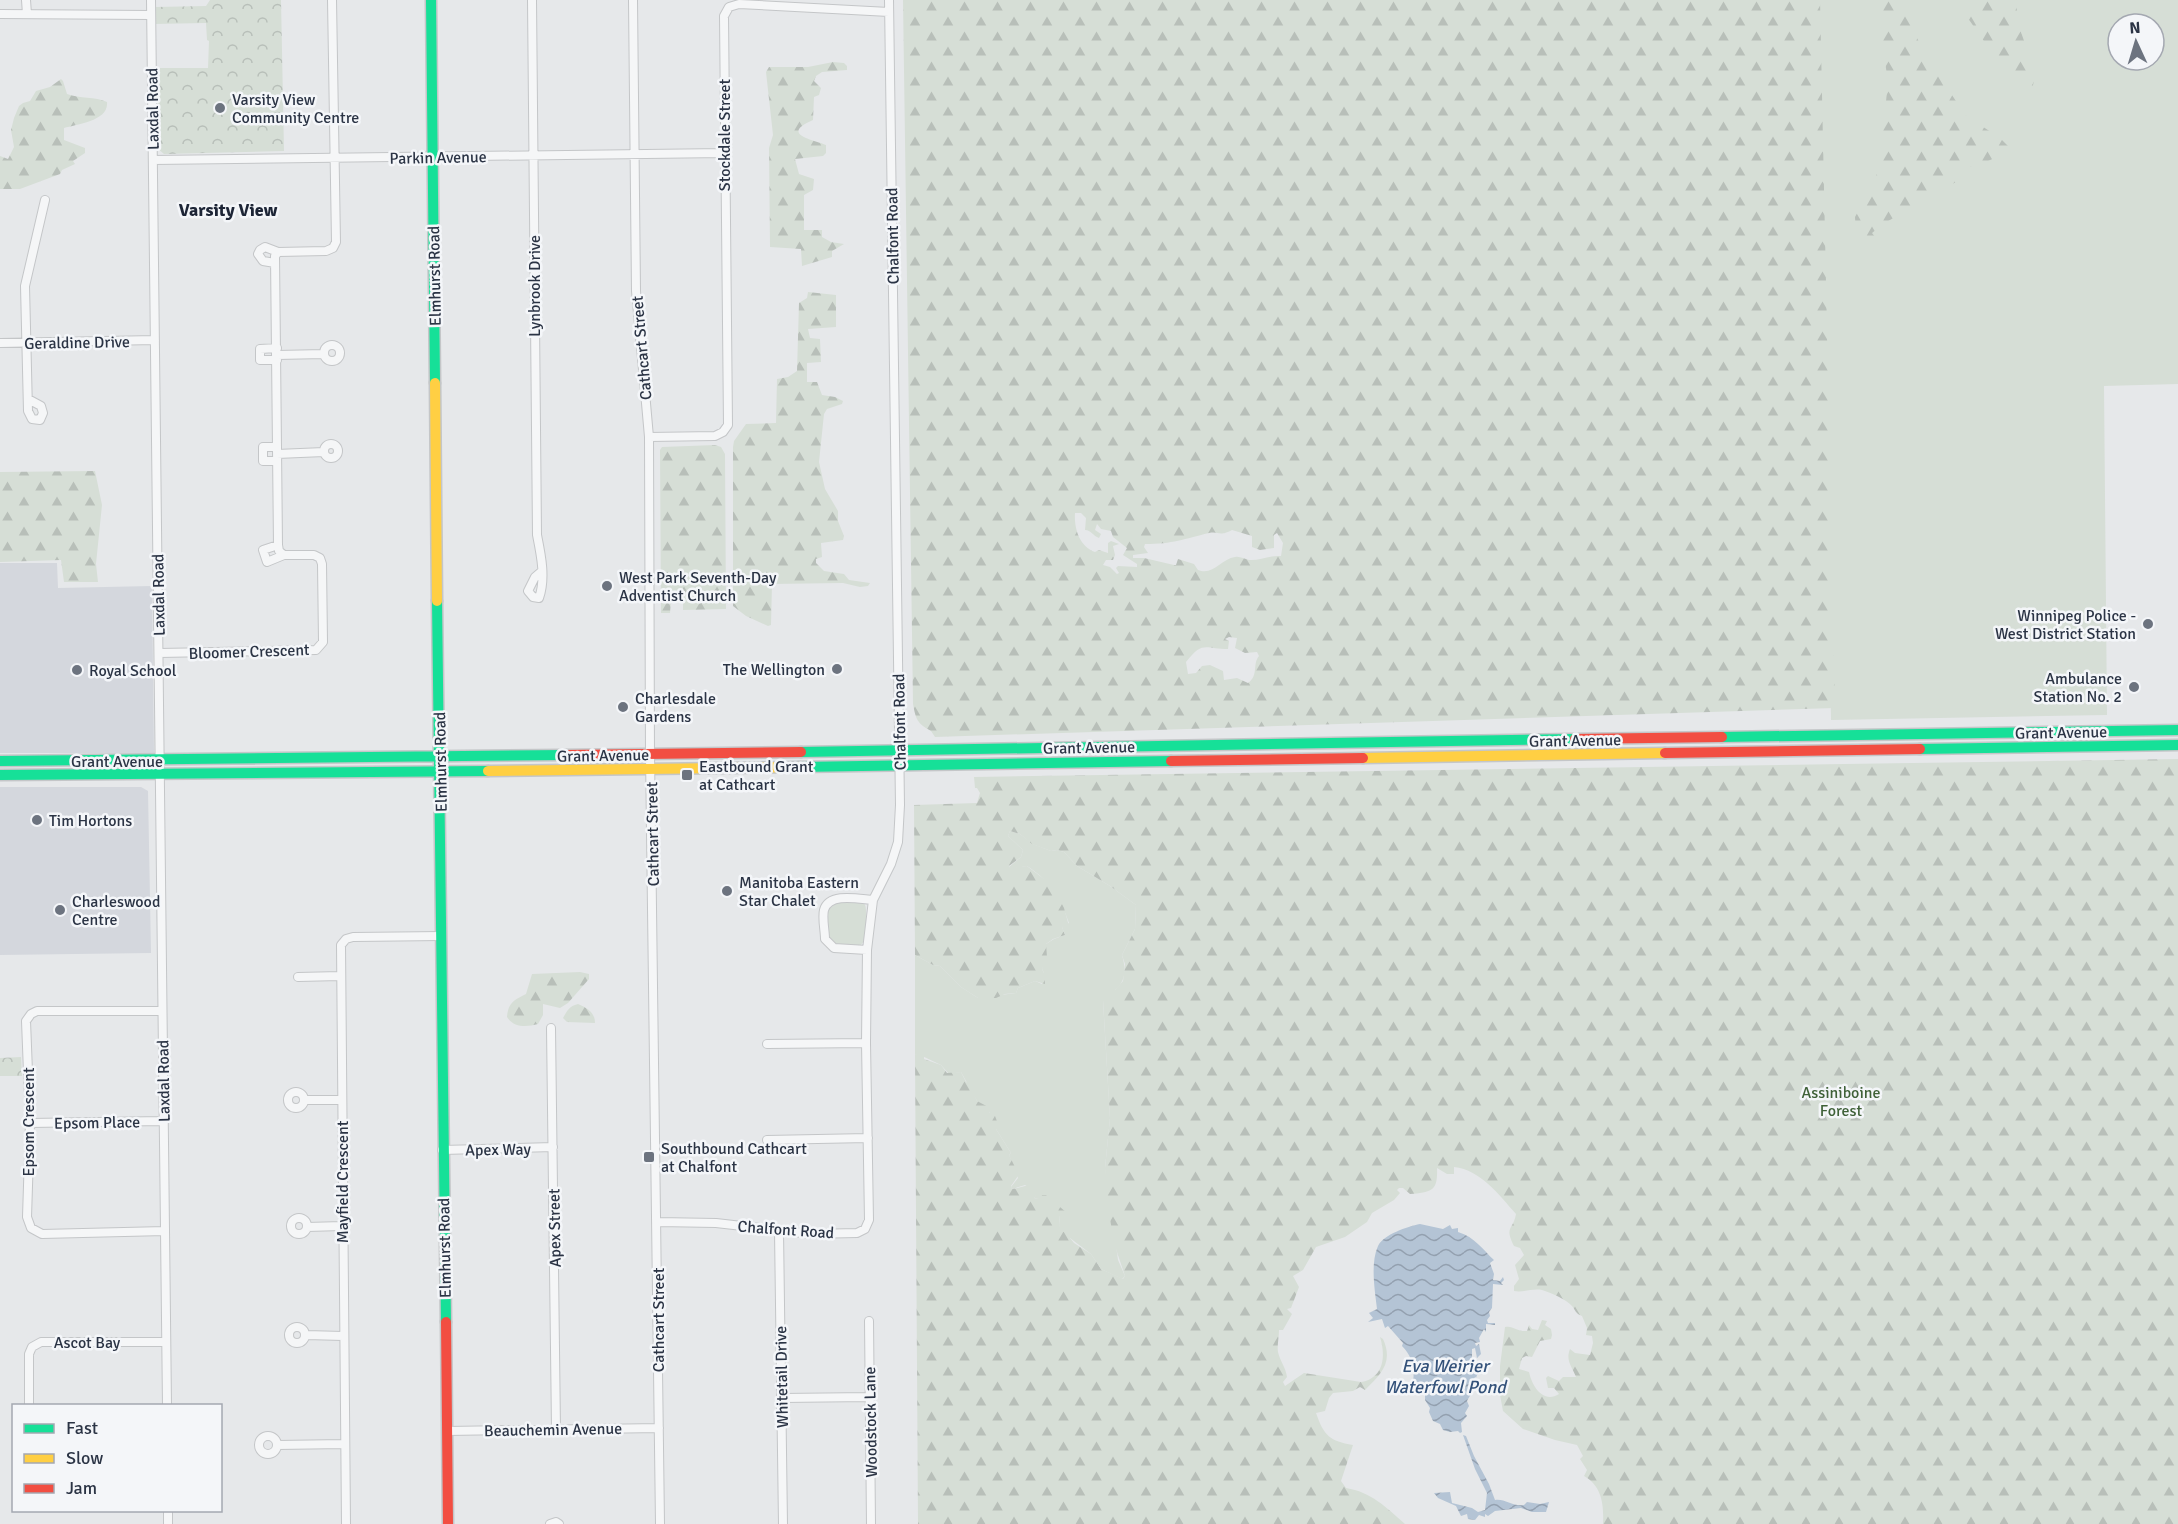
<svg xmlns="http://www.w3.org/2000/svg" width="2178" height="1524" font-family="Signika,sans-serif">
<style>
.built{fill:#d4d7dd}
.grass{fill:#d6ded6;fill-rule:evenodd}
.forest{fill:url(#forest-firs);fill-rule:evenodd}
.park{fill:url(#park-crowns)}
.water{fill:url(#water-waves)}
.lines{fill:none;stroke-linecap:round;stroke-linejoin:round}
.street-casing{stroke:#c4c6c8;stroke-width:10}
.fast-casing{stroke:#c4c6c8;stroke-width:13}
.slow-casing{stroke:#c4c6c8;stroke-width:13}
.jam-casing{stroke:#c4c6c8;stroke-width:13}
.street{stroke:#f5f6f7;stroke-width:8}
.fast{stroke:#16e098;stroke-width:10}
.slow{stroke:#ffcf43;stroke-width:10}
.jam{stroke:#f24e42;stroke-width:10}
.poi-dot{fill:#6c737f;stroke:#f4f6f9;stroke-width:2}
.labels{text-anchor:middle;stroke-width:5;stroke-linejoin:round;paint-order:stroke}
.poi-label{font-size:16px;fill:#2b3445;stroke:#f4f6f9;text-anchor:start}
.street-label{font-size:16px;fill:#2b3445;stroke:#f4f6f9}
.park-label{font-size:16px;fill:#3f6138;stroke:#f4f6f9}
.neighbourhood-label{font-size:18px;font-weight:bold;fill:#1d2536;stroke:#f4f6f9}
.water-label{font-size:18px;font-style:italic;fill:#34527a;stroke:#f4f6f9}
</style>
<defs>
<pattern id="forest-firs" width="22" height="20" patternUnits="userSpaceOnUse" patternTransform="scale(1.5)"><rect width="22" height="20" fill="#d6ded6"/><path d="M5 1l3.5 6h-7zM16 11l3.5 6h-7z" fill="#b8bfb9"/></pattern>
<pattern id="park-crowns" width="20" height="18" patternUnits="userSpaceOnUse" patternTransform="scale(1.5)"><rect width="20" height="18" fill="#d6ded6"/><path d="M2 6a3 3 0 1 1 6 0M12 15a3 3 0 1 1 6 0" fill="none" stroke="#b8bfb9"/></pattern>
<pattern id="water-waves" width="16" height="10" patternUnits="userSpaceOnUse" patternTransform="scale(1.5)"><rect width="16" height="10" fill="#b4c4d5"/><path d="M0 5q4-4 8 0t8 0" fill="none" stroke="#93a0af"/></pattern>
</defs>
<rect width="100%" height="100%" fill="#e6e8ea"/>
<path class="built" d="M 0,563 L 57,563 L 58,588 L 152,586 L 154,753 L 0,753 Z
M 0,787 L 141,787 L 148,791 L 151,953 L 0,955 Z"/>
<path class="grass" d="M 1819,0 L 2178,0 L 2178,384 L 2104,386 L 2107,715 L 1831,720 ZM 2118,24 L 2154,24 L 2154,60 L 2118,60 Z
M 1010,831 L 1020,834 L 1033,844 L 1051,851 L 1057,850 L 1064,852 L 1077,866 L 1110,886 L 1136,905 L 1135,929 L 1122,955 C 1126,969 1126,981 1115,990 L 1115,996 L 1113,1001 L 1103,1001 L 1110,1118 L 1105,1168 L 1118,1260 L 1125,1276 L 1122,1279 L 1101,1269 L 1091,1254 L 1070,1238 L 1057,1233 L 1056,1231 L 1060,1225 L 1059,1215 L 1046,1195 L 1038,1199 L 1034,1198 L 1037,1193 L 1025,1185 L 1012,1189 L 1011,1187 L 1018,1178 L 1009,1155 L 1011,1153 L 996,1129 L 989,1111 L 977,1101 L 961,1072 L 949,1074 L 941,1065 L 918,1054 L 915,1055 L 915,955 L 933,965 L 940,966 L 961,987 L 978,998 L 1016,993 L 1018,988 L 1035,981 L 1042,984 L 1044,973 L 1042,969 L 1046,944 L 1054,939 L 1065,935 L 1062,927 L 1069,923 C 1060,897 1050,881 1027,866 L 1010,869 L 1009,867 L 1021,857 L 1023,850 L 1008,836 Z
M 846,901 L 863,901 C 867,907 866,912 866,920 C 866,926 867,933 865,939 C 858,955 836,946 827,939 C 827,919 822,905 846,901 Z"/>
<path class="forest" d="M 903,0 L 1820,0 L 1835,708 L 935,737 L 931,731 C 917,723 916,720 913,704 ZM 1075,513 L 1081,513 L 1086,518 L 1085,530 C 1091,530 1093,536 1099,538 L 1101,534 L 1095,530 L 1097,524 L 1101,529 L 1111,531 L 1113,537 L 1127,548 L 1123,555 L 1137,564 L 1137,567 L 1118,566 L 1116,568 L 1119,573 L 1117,574 L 1110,567 L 1103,565 L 1106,560 L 1113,560 L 1115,555 L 1113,546 L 1119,544 L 1111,541 L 1108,543 L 1108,553 L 1099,550 L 1095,552 C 1079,546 1074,528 1075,513 ZM 1232,530 L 1252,536 L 1252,547 L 1260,550 L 1274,548 L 1274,535 L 1277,533 L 1283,543 L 1281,556 C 1270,555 1259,561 1249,560 C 1244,559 1240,556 1235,557 C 1221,559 1213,576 1198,570 L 1194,564 L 1178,559 L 1176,565 L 1174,565 L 1144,558 L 1133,558 L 1133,555 L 1148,553 L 1144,547 L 1145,544 C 1173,544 1184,539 1209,533 C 1219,531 1219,537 1232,530 ZM 1229,637 L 1237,638 L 1235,648 L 1245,653 L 1257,652 L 1259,656 C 1252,664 1259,675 1248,683 L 1237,678 L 1224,680 L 1223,671 L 1210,665 L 1202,666 L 1196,673 L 1188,674 L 1186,662 C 1203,640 1205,649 1228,649 L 1229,641 L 1225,639 Z
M 1876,0 L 1900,0 L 1922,49 L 1965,115 L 2000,138 L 2012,150 L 1988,161 L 1967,168 L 1961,179 L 1883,224 L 1872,233 L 1875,237 L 1871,242 L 1862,242 L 1856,236 L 1855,217 L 1875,181 L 1879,165 L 1880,127 L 1885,111 L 1888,82 Z
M 1962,0 L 2015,0 C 2017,9 2018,19 2020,28 C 2025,50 2041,68 2031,91 L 2022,87 L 2006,63 L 1988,47 L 1963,11 Z
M 833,62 L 844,63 L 847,66 L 847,70 L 822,72 L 816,76 L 814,81 L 821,88 L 819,95 L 814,97 L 813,120 C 778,135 816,140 826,145 L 826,153 L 823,156 L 795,159 L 799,174 L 814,179 L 813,190 L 804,195 L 804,230 L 822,230 L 822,237 L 831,242 L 844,244 L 832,251 L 832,257 L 802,266 L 801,249 L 770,247 L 769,148 L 773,135 L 766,72 L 769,67 L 808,67 Z
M 61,79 L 63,81 L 67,94 C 80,99 95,96 107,102 C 109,121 77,124 64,128 L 64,140 L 85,148 L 85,153 L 73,161 L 75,164 L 62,170 L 60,174 L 20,189 L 0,189 L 0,156 L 8,159 L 14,147 L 11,130 L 14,118 L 19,106 L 23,103 L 30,101 L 36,91 L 50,87 Z
M 808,292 L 836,295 L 836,327 L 808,329 L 810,338 L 820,339 L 821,362 L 807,363 L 807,382 L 817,382 L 822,395 L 835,397 L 843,401 L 842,404 L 827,409 L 824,414 L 819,462 L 825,489 L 838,511 L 838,521 L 844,536 L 843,540 L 821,543 L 822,557 L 816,559 L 816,563 L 824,571 L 844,574 L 849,580 L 870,583 L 868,586 L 860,587 L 843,583 L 772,584 L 771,625 L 768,626 L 746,616 L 733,606 L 733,447 L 734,441 L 746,424 L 776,423 L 777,379 L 788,377 L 797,371 L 799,303 L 807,298 Z
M 715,445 L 721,447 L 725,454 L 726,609 L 683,610 L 683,600 L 671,600 L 670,613 L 661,613 L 660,450 L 662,447 Z
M 95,471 L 102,505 L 96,564 L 98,582 L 64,582 L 61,560 L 0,562 L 0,472 Z
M 2178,759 L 2178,1524 L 1603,1524 C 1604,1505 1602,1486 1584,1476 L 1587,1470 L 1580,1459 L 1583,1456 L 1577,1445 L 1555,1440 L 1523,1429 L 1503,1411 L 1500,1395 L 1500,1366 L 1505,1327 C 1513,1325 1517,1332 1527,1331 L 1529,1325 L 1532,1329 L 1538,1330 L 1542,1320 L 1547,1321 L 1545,1325 L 1551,1329 L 1552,1335 L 1551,1339 L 1540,1341 L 1532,1357 L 1526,1356 L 1522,1358 L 1519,1369 L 1529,1372 C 1532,1386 1543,1404 1559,1394 L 1554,1388 L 1548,1388 L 1546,1378 L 1548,1376 L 1559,1381 L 1563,1377 L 1576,1377 C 1573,1368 1565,1361 1570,1349 L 1575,1353 L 1590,1355 L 1593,1343 L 1592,1336 L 1586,1335 L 1587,1328 L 1582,1316 C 1575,1313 1576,1311 1572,1306 C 1566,1299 1551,1293 1542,1290 C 1532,1288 1523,1293 1514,1291 L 1514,1286 L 1519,1279 L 1515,1265 L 1524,1255 L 1520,1248 L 1514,1246 C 1504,1226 1513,1231 1516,1214 C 1499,1195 1481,1170 1454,1167 L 1454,1174 L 1447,1174 L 1437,1168 C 1438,1191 1432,1192 1410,1194 L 1403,1188 L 1399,1188 L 1397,1190 L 1400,1193 L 1394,1200 L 1372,1213 L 1367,1222 L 1345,1237 L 1316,1247 L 1303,1270 L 1293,1276 L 1299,1287 L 1291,1308 L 1287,1309 L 1292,1314 L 1283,1330 L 1279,1330 C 1279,1337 1277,1346 1278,1352 C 1280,1361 1286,1368 1287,1377 L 1283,1382 L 1285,1386 L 1304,1373 L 1361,1382 C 1384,1378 1386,1356 1380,1337 L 1383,1339 C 1394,1363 1380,1375 1365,1390 L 1360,1387 L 1353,1391 L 1333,1393 L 1329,1398 L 1325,1411 L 1316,1413 C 1324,1436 1330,1441 1353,1445 L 1341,1481 L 1346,1488 C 1371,1492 1386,1507 1405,1524 L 918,1524 L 915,1055 L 921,1051 L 924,1054 L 924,1059 L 941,1065 L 947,1073 L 961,1072 L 966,1082 L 972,1085 L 971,1088 L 977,1101 L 992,1109 L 992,1111 L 989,1112 L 995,1116 L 998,1124 L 996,1129 L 1011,1153 L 1009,1155 L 1015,1167 L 1021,1167 L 1027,1171 L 1027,1173 L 1018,1176 L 1011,1186 L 1012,1189 C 1023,1188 1030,1180 1038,1193 L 1034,1198 L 1038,1199 L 1040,1195 L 1046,1195 L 1067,1213 L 1066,1217 L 1059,1216 L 1060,1225 L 1057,1233 L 1068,1231 L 1070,1238 L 1074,1243 L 1091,1254 L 1101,1269 L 1123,1279 L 1125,1276 L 1114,1243 L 1106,1194 L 1105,1168 L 1110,1118 L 1103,1000 L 1113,1000 L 1115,990 L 1123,981 L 1125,964 L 1122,955 L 1135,929 L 1136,905 L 1110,886 L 1077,866 L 1064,852 L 1057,850 L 1051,851 L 1032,844 L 1020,834 L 1010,831 L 1008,836 L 1023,850 L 1021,857 L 1009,866 L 1010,868 L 1027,866 L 1052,885 L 1064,908 L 1069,926 L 1062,927 L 1065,935 L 1053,939 L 1046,944 L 1047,957 L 1042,969 L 1044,973 L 1045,984 L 1035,981 L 1018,988 L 1016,993 L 1005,994 L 996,998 L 978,998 L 961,987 L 940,966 L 933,965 L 915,955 L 914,805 L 977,803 L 980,793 L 977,788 L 975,788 L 974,777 Z
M 580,972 L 589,974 L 589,979 L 568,1003 L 560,1008 L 543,1004 L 543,1015 L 538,1024 C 527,1027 514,1028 507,1017 C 508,1003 514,1000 526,994 L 532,974 Z
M 578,1004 C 587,1008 595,1012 595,1023 L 567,1022 L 563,1018 C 567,1011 569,1006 578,1004 Z"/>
<path class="park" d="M 210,0 L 281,0 L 284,151 L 164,154 L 157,148 L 157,68 L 208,68 L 209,41 L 207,40 L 206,23 L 154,24 L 155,7 L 206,6 Z
M 21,1057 L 22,1076 L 0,1076 L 0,1058 Z"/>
<path class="water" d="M 1420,1224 L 1443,1229 L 1450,1225 L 1452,1229 L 1458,1228 L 1458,1232 C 1475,1237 1483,1250 1494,1260 L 1490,1263 L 1494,1274 L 1493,1280 L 1500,1281 L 1503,1277 L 1504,1280 L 1501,1283 L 1503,1285 L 1493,1284 L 1492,1308 L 1489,1312 L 1490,1316 L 1487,1320 L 1488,1323 L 1495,1323 L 1495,1325 L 1486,1324 L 1486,1332 L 1484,1329 L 1479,1338 L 1480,1342 L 1475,1343 L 1476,1346 L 1479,1344 L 1481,1354 L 1477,1358 L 1475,1348 L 1472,1349 L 1472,1358 L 1469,1361 L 1470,1369 L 1474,1373 L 1480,1373 L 1477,1375 L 1476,1378 L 1476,1377 L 1474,1378 C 1478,1389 1470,1394 1467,1401 L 1469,1406 L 1465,1413 L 1467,1416 L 1461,1423 L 1462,1432 L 1460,1433 L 1458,1431 L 1450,1432 L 1443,1430 L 1440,1424 L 1433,1421 L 1429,1412 L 1430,1408 L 1425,1400 L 1425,1392 L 1416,1383 L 1412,1385 C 1416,1371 1413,1357 1402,1346 L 1403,1343 L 1388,1326 L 1385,1328 L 1382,1319 L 1368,1322 L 1373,1318 L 1369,1313 L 1377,1309 C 1375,1291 1370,1264 1378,1246 C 1384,1234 1407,1227 1420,1224 Z
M 1463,1435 L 1466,1436 L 1474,1456 L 1489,1484 L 1495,1500 C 1504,1498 1513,1507 1524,1505 L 1527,1502 L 1540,1504 L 1549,1502 L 1546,1512 L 1532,1512 L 1521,1508 L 1495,1511 L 1488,1516 L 1485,1514 L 1485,1517 L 1479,1515 L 1475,1520 L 1468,1519 L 1467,1514 L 1461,1516 L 1456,1506 L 1438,1498 L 1434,1493 L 1450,1492 L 1452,1503 L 1472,1508 L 1478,1512 L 1485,1510 L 1487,1493 L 1475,1469 Z"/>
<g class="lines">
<g class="street-casing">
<path id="street" d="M 26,0 L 27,14
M 151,0 L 167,1406
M 532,0 L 537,535 C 541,555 546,578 539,598 L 533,597 L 528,591 L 535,577 L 542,571
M 633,0 L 636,291 L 649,437 L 650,754 L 660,1524
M 0,14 L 151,15
M 153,160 L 724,153
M 275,263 L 263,261 L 258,254 L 260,250 L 265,247 L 278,252
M 0,343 L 155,340
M324 353a8 8 0 1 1 16 0a8 8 0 1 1-16 0Z
M 277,348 L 260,349 L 260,360 L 277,360
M 277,355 L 324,354
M 28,399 L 41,406 L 43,413 L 40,420 L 32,419 L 28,411 L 25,286 L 45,200
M 649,437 L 715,436 L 723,432 L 728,425 L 724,16 L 729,7 L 739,4 L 889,12
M324 451a7 7 0 1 1 14 0a7 7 0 1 1-14 0Z
M 277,447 L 263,447 L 263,461 L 277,461
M 277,454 L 324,452
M 278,545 L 263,550 L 267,562 L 284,555
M 159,653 L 316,650 L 323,642 L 322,564 L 320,558 L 314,555 L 284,555 L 279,551 L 278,545 L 275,256 L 278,252 L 326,251 L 333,248 L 336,242 L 332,0
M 867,950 L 834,948 L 825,939 C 825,931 822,918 824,910 C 829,892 859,899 873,900
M 298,977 L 340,976
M 162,1011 L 37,1011 L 31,1014 L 26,1021 L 30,1123 L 27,1217 L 31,1228 L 42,1234 L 165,1231
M 551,1028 L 556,1429
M 767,1044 L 866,1043
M288 1100a8 8 0 1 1 16 0a8 8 0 1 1-16 0Z
M 304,1100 L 341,1100
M 30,1123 L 163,1121
M 767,1140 L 868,1138
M 442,1150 L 553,1147
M291 1226a8 8 0 1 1 16 0a8 8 0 1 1-16 0Z
M 658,1222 L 716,1223 L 811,1234 L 857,1233 L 865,1229 L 869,1220 L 866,1043 L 867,950 L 873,900 L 891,864 L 898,842 L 900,805 L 889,0
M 307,1227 L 342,1226
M 779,1231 L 783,1524
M 869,1321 L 871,1524
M289 1335a8 8 0 1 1 16 0a8 8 0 1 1-16 0Z
M 306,1335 L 343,1336
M 782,1398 L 869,1397
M 29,1406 L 29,1354 L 32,1347 L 41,1342 L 166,1342
M 447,1431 L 659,1428
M259 1445a9 9 0 1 1 18 0a9 9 0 1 1-18 0Z
M 277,1445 L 344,1444
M 168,1510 L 168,1524
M 346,1524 L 341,945 L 346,939 L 353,937 L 442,936
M 550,1524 L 556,1522 L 559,1524"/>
</g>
<g class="fast-casing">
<path id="fast" d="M 431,0 L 435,383
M 437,601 L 446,1322
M 1722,737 L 2178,730
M 1920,749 L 2178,745
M 801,752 L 1575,739
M 0,761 L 565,755
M 799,767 L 1171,761
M 0,775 L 488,771"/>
</g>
<g class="slow-casing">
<path id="slow" d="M 435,383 L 437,601
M 1363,758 L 1665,753
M 488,771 L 799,767"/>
</g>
<g class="jam-casing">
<path id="jam" d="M 1575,739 L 1722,737
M 1665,753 L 1920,749
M 565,755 L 801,752
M 1171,761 L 1363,758
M 446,1322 L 448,1524"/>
</g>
<use href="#street" class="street"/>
<use href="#fast" class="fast"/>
<use href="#slow" class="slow"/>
<use href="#jam" class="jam"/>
</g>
<g class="poi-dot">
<circle cx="220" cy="108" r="6"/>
<circle cx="607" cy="586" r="6"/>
<circle cx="2148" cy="624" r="6"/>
<circle cx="837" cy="669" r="6"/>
<circle cx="77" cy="670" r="6"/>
<circle cx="2134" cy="687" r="6"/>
<circle cx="623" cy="707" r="6"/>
<rect x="681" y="769" width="12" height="12" rx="3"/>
<circle cx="37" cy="820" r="6"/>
<circle cx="727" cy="891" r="6"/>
<circle cx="60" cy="910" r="6"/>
<rect x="643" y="1151" width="12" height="12" rx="3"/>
</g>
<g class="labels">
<g class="poi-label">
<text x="232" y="105">Varsity View<tspan x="232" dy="18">Community Centre</tspan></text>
<text x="619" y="583">West Park Seventh-Day<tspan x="619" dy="18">Adventist Church</tspan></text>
<text x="2136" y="621" text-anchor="end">Winnipeg Police -<tspan x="2136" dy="18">West District Station</tspan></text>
<text x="825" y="675" text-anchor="end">The Wellington</text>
<text x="89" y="676">Royal School</text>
<text x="2122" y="684" text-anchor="end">Ambulance<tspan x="2122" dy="18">Station No. 2</tspan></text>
<text x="635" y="704">Charlesdale<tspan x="635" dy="18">Gardens</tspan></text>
<text x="699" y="772">Eastbound Grant<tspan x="699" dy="18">at Cathcart</tspan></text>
<text x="49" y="826">Tim Hortons</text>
<text x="739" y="888">Manitoba Eastern<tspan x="739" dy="18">Star Chalet</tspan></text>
<text x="72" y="907">Charleswood<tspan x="72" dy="18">Centre</tspan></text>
<text x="661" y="1154">Southbound Cathcart<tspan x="661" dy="18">at Chalfont</tspan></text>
</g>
<g class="street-label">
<text transform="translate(152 109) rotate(-91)" y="6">Laxdal Road</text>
<text transform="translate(724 135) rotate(-90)" y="6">Stockdale Street</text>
<text transform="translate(438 157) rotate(-1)" y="6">Parkin Avenue</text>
<text transform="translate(892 236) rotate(-91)" y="6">Chalfont Road</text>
<text transform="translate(434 276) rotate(-91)" y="6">Elmhurst Road</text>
<text transform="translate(534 286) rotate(-90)" y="6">Lynbrook Drive</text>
<text transform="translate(77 342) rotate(-1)" y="6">Geraldine Drive</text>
<text transform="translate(641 348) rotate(-95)" y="6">Cathcart Street</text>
<text transform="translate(158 595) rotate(-91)" y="6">Laxdal Road</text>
<text transform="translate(249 651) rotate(-2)" y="6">Bloomer Crescent</text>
<text transform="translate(899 722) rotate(-91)" y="6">Chalfont Road</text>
<text transform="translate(2061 732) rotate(-1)" y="6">Grant Avenue</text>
<text transform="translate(1575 740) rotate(-1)" y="6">Grant Avenue</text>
<text transform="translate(1089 747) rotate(-1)" y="6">Grant Avenue</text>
<text transform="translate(603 755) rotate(-1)" y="6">Grant Avenue</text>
<text x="117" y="767">Grant Avenue</text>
<text transform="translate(440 762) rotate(-91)" y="6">Elmhurst Road</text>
<text transform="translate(652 834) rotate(-91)" y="6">Cathcart Street</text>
<text transform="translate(163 1081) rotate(-91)" y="6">Laxdal Road</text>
<text transform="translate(28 1122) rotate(-90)" y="6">Epsom Crescent</text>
<text transform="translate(97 1122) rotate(-1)" y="6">Epsom Place</text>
<text transform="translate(498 1149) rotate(-1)" y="6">Apex Way</text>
<text transform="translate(342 1182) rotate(-90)" y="6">Mayfield Crescent</text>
<text transform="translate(554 1228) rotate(-91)" y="6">Apex Street</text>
<text transform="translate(786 1229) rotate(4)" y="6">Chalfont Road</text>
<text transform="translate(444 1248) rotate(-91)" y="6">Elmhurst Road</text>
<text transform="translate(658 1320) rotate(-90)" y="6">Cathcart Street</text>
<text x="87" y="1348">Ascot Bay</text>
<text transform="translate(781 1377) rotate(-91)" y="6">Whitetail Drive</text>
<text transform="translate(870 1422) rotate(-91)" y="6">Woodstock Lane</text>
<text transform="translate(553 1429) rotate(-1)" y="6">Beauchemin Avenue</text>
</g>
<g class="park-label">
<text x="1841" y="1098">Assiniboine<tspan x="1841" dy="18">Forest</tspan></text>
</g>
<g class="neighbourhood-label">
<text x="228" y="216">Varsity View</text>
</g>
<g class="water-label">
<text x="1445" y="1372">Eva Weirier<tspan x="1445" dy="21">Waterfowl Pond</tspan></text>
</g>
</g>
<rect x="12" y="1404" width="210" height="108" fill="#f4f6f9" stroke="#a4a8b1" stroke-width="1.5"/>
<rect x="24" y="1424" width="30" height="9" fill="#16e098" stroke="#a4a8b1" stroke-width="1.5"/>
<text x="66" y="1434" font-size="18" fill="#2b3445">Fast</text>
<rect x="24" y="1454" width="30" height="9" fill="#ffcf43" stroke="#a4a8b1" stroke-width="1.5"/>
<text x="66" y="1464" font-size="18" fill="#2b3445">Slow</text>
<rect x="24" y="1484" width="30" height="9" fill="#f24e42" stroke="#a4a8b1" stroke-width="1.5"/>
<text x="66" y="1494" font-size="18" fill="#2b3445">Jam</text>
<g transform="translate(2136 42) rotate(356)"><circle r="28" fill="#f4f6f9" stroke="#a4a8b1" stroke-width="1.5"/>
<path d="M0-4.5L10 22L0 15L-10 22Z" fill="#6c737f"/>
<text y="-9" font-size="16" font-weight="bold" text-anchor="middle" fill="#2b3445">N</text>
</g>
</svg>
